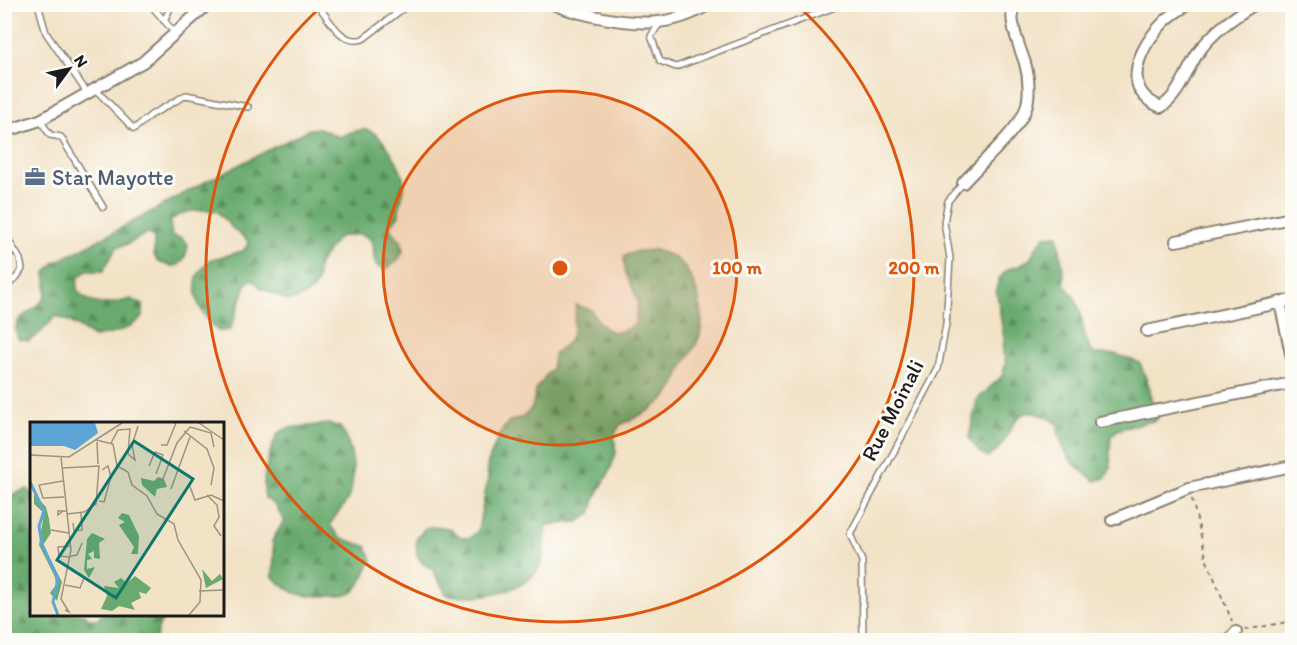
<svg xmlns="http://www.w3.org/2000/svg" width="1297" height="645" font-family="Itim,sans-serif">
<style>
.forest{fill:url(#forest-firs);stroke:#426445;stroke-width:1.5}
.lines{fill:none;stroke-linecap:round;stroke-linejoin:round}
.lane-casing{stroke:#877f71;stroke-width:8}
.street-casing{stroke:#877f71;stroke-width:14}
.path{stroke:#877f71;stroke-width:2;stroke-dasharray:4.5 4.5;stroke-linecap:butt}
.lane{stroke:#fff;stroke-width:5}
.street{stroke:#fff;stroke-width:10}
.ring{fill:none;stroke:#de560d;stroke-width:3}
.labels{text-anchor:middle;stroke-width:6;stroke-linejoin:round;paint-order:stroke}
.service-label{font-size:22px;fill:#4e5e75;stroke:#fdfcf7;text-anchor:start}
.street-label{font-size:22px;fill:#1c1c1c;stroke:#fdfcf7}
.inset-river{fill:none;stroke:#5da5d4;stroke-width:3}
.inset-road{fill:none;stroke:#9c9382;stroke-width:1.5}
.view{fill:#0f766e;fill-opacity:0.15;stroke:#0f766e;stroke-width:3}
.inset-edge{fill:none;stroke:#1c1c1c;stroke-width:3}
.centre{fill:#de560d;stroke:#fdfcf7;stroke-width:3}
.ring-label{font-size:18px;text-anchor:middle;font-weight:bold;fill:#de560d;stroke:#fdfcf7;stroke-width:6;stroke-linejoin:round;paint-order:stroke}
</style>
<defs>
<pattern id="forest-firs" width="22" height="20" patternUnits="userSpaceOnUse" patternTransform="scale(1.5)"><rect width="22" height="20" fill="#69ab6e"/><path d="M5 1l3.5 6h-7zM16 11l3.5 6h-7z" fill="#568a5a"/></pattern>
</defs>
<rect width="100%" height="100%" fill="#fdfcf7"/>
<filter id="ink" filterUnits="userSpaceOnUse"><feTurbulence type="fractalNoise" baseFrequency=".0167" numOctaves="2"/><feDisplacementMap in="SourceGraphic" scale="12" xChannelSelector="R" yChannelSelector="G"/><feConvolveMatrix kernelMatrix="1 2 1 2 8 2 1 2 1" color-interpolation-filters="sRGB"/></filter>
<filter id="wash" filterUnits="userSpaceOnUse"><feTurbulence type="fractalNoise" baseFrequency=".008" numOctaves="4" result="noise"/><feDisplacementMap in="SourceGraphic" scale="24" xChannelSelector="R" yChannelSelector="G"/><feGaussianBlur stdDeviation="1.35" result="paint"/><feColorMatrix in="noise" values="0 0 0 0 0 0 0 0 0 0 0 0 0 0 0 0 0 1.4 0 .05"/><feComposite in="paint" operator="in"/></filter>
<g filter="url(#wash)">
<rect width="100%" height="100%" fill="#f2e2c6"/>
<path class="forest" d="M 319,128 L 339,137 C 347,134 359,128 367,130 C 383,133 402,167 404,183 C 405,195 398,204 399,215 L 390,227 C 393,233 399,237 402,243 C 407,254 394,265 385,270 L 376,265 C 372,255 375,253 373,246 C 369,229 350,235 338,237 C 333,246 323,255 319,265 C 316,270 318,274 318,279 C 315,294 300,298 288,301 L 261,288 L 252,279 L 247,283 L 230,330 L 218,331 C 203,317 190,296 198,275 C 201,270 206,265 209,260 L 243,251 L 249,243 L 245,238 L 234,230 L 217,211 C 202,209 180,210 170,222 L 172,236 L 181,238 L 188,244 C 185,266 177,271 157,261 L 154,254 L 154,237 L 147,233 L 128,244 L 117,247 L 103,271 L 86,271 L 78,278 L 77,290 C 91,309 111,305 131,299 L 143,305 L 143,317 C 127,331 114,334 94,337 L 71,322 L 56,316 L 40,333 L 29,341 L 18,339 C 8,314 35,315 44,298 C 48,291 46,282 45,274 L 54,263 L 114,232 L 205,182 L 310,129 Z
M 1058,235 L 1065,286 C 1088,306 1077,333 1094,354 L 1115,354 L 1140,363 L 1150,389 L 1151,400 L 1157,404 L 1160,414 L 1156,420 L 1117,430 L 1111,437 L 1110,452 L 1111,468 L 1105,478 L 1095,481 C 1071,464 1060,452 1057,423 C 1006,391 1019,440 988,457 L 979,452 L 969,438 L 977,400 L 1002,376 L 1006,363 L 1003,353 L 1004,338 L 996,289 L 999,279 L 1008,269 L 1019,266 L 1030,259 L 1035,249 L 1045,236 Z
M 655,250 C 664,253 673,255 680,262 C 696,278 706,313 700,335 C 696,348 688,356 682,368 C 678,376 676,386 670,393 C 656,409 639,416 620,425 L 614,436 L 616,453 L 609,473 L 596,496 L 591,513 L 578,522 L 548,525 C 542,538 545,544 543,557 C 535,594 477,599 447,595 L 431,568 L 422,563 L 417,555 L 416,540 L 425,528 C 442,524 449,527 462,538 L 470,538 L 478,531 L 488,478 L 487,465 L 499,435 L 508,422 L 523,417 L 532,408 L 536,389 L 552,368 L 554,354 L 568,342 L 573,332 L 576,305 L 591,310 C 604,330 611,340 635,324 L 638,302 L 625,270 L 624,256 L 637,251 Z
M 328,424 L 340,427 C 353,446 357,474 349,496 C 345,507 335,514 330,525 L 340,538 L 366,546 L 372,560 C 367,568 363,581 356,589 C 349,597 339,596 330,596 C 302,597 294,597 273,577 L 274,551 L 272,541 L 284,521 L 275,505 L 265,498 C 261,475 269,453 278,433 L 288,428 Z
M 28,489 L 32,495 L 32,614 L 85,614 L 89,619 L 98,619 L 102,614 L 169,614 C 160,622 157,628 156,640 L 5,640 L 5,513 L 10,495 Z"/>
</g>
<g filter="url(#ink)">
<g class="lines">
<g class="lane-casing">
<path id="lane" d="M 38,4 L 46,33 L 88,94
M 150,4 L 174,32
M 317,4 C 329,19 342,46 363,39 L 409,4
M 164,21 L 172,4
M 660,23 L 651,36 L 660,61 L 676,67 L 843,4
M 96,90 L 134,129 L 151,115 L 186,95 L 248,107
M 4,109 L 12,130
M 40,120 L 50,135 L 61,137 L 103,207
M 4,233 L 20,259 L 22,269 L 17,277 L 4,288
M 863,640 L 862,561 L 850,534 L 938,369 L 946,324 L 950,258 L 944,222 L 948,201 L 963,183"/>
</g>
<g class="street-casing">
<path id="street" d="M 553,4 C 566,10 579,13 593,16 C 635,25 672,28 709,4
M 1188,4 C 1180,10 1169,16 1162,24 C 1139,49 1119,90 1161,107 C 1180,95 1186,71 1198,53 C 1212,32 1234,17 1255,4
M 4,132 L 40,120 L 143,62 L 208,4
M 963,183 C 979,165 1015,133 1024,113 C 1031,99 1029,77 1025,63 C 1019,45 1009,23 1013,4
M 1176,241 L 1292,218
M 1280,302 L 1292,358
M 1147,331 L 1292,300
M 1100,422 L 1292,383
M 1112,520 L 1189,488 L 1292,466
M 1229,640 L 1236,632"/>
</g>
<path class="path" d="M 1192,499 L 1207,561 L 1232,621
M 1245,630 L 1292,621"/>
<use href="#lane" class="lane"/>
<use href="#street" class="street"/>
</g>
</g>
<circle cx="560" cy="268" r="177" fill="#de560d" fill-opacity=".12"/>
<g class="ring">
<circle cx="560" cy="268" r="177"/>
<path d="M797 5A354 354 0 1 1 323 5"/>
</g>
<defs>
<g id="office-bare" transform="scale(1.62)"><path d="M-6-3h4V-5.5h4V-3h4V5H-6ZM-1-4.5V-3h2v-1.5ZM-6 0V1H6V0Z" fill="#5c6f8a" stroke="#fdfcf7" stroke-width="2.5" paint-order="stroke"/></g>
</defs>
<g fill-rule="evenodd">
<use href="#office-bare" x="35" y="177"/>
</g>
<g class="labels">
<g class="service-label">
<text x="52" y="185">Star Mayotte</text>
</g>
<g class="street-label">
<text transform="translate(892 410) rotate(-63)" y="8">Rue Moinali</text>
</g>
</g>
<g transform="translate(30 422)">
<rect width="194" height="194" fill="#f2e2c6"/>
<path d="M 128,55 L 134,57 L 137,65 L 127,67 L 125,75 L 112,63 L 111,56 L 124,59 ZM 4,72 L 16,85 L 19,97 L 21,111 L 13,123 L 32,160 L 27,179 L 20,171 L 26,163 L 25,155 L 9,123 L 14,91 L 4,82 ZM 92,91 L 99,93 L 109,114 L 108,132 L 101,132 L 104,125 L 89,103 L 95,100 L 88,96 ZM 62,111 L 75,117 L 69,121 L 70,137 L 64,136 L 64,129 L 58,132 L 62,137 L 57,138 L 57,147 L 65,145 L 59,156 L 54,148 L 57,117 ZM 172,147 L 182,159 L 190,152 L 193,157 L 176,166 ZM 105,154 L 121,166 L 116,172 L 109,170 L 111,176 L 101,181 L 105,188 L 89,184 L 82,189 L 71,187 L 77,174 L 74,164 L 89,166 L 84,160 L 91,156 L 97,161 Z" fill="#69ab6e"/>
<path d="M 0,1 L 65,1 L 68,11 L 45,28 L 34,24 L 0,24 Z" fill="#5da5d4"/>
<path class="inset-river" d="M 0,60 L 14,89 L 9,104 L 12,122 L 28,157 L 23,180 L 28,193"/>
<path class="inset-road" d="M 169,1 L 194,18M 160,5 L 181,11 L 184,25M 154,9 L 177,27 L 184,46 L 181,63M 66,18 L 83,22 L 87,44 L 98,50 L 102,63 L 117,74 L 127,92 L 144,102 L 148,118 L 171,158 L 170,180 L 159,193M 67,20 L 68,42M 81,21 L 88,8 L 100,7 L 98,32 L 105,38 L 102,23 L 108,4M 131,23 L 137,23 L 146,1M 0,33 L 39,35 L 92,1M 31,35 L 41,128 L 31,177 L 39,190 L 35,188M 119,44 L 125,30 L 133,33 L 126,52M 32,46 L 69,44 L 66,82 L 54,90 L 37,92M 33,59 L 9,63 L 13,76 L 34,75M 131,62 L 147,21 L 160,5M 159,62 L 165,78 L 181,73 L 194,79M 141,67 L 160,15M 177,73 L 187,83 L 189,95 L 184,104 L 191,114M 69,79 L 74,80 L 81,55 L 78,44 L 72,48M 33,89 L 28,93 L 28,89 L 36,89M 43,101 L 44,109 L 52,108 L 51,90M 21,108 L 39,111M 41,124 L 28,125 L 29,134 L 41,135M 41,134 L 47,133 L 52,121M 35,163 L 50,166 L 54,156 L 49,151M 169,169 L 194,168"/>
<path class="view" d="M 104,19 L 163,57 L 86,176 L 27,138 Z"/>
<rect width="194" height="194" class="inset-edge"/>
</g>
<circle cx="560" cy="268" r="9" class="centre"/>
<g class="ring-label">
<text x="737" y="274">100 m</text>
<text x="914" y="274">200 m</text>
</g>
<rect width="1297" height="645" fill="none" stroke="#fdfcf7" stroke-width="24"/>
<g transform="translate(69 69) rotate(57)" stroke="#fdfcf7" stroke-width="4.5" paint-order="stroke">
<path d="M0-4.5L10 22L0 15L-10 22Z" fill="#1c1c1c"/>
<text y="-9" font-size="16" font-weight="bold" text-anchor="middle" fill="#1c1c1c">N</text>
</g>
</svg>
